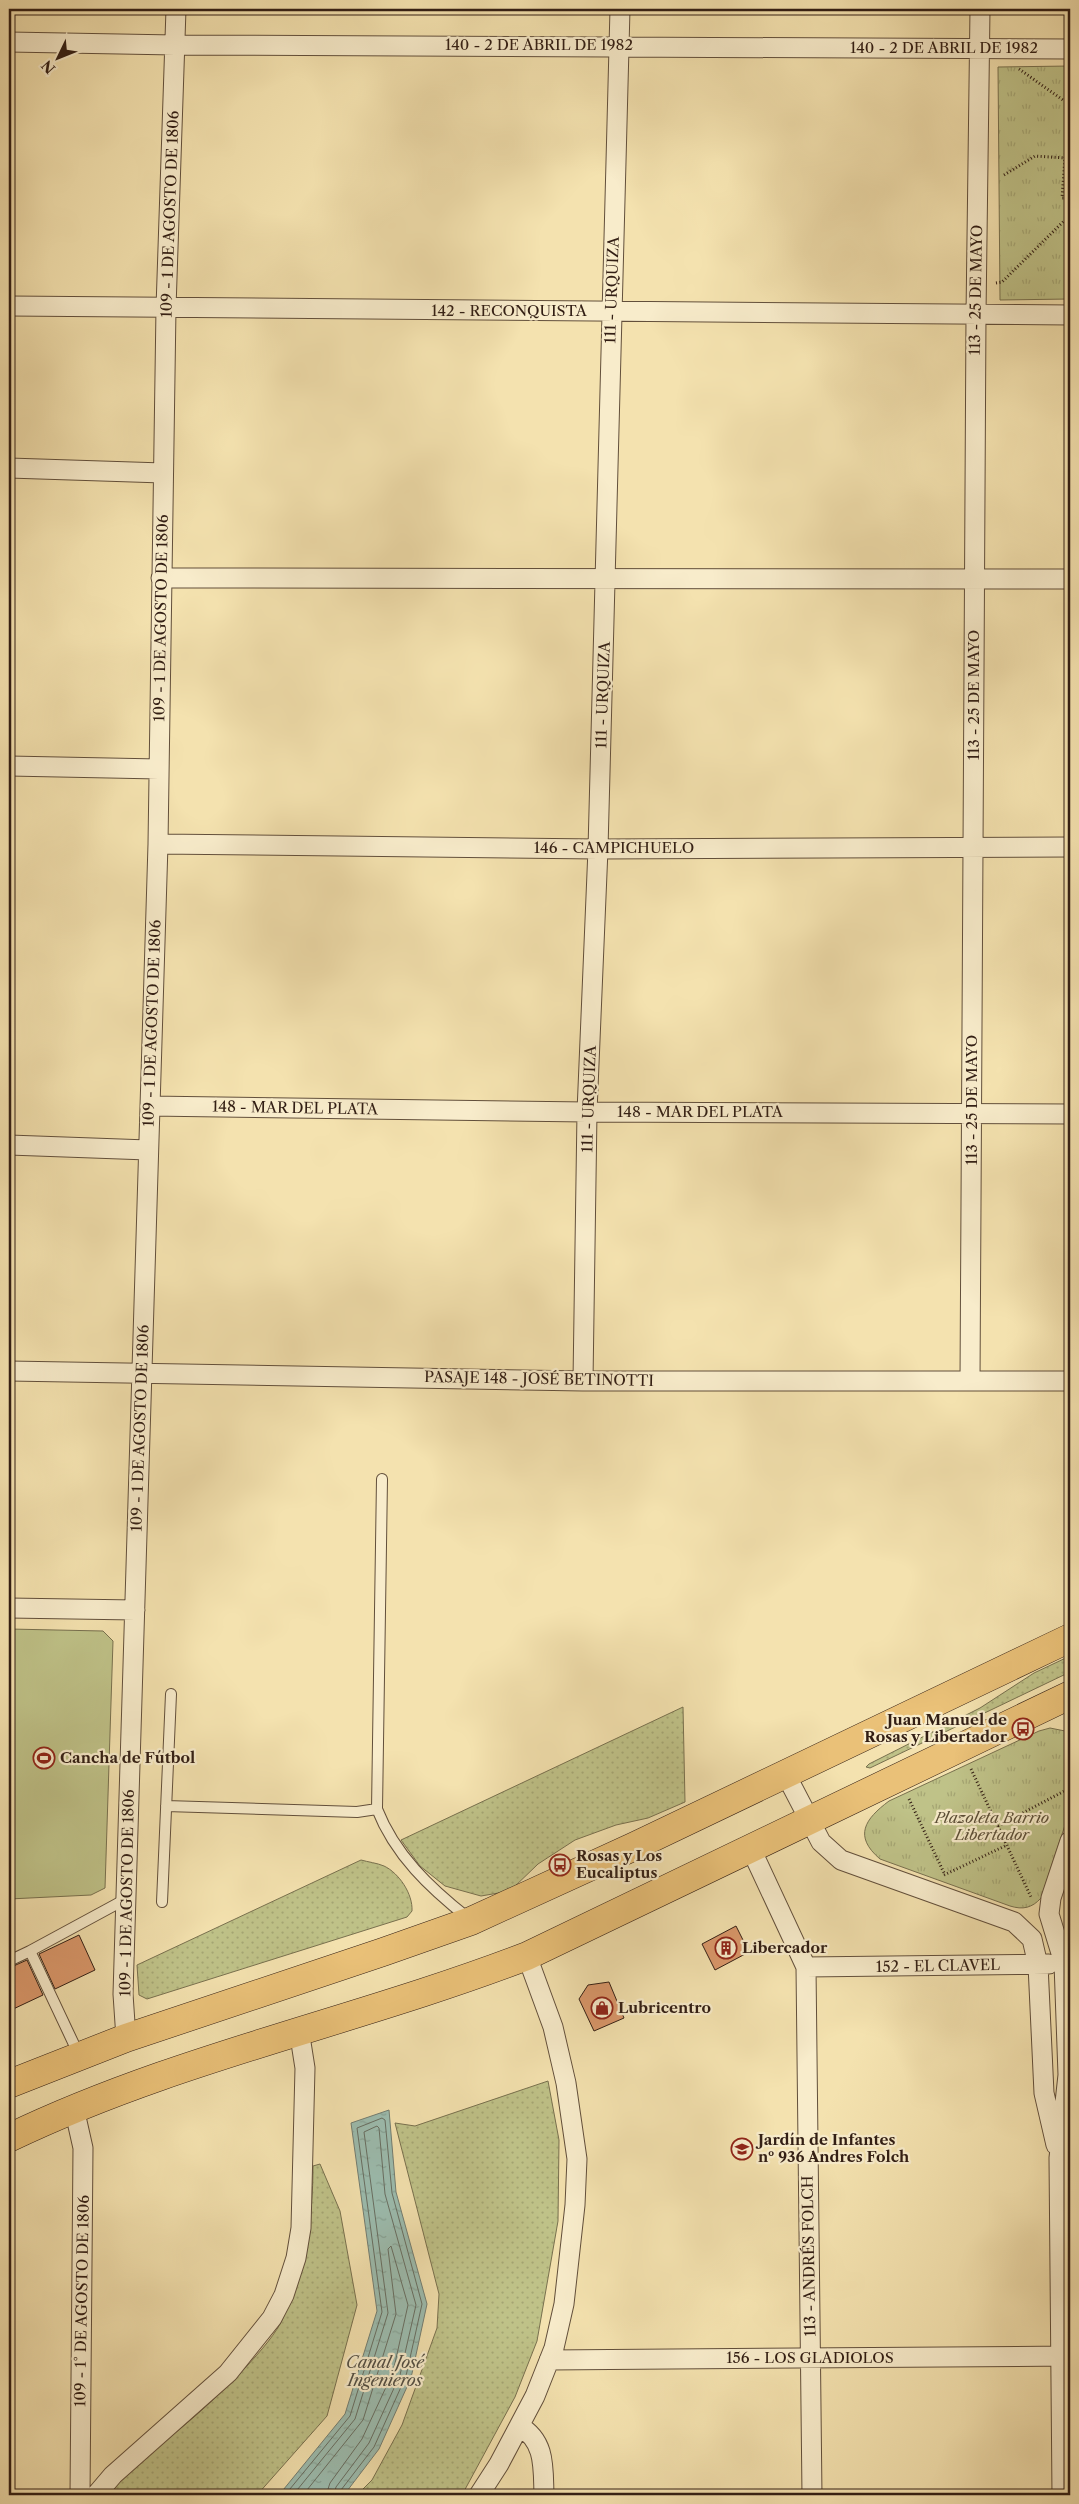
<svg xmlns="http://www.w3.org/2000/svg" width="1079" height="2504" font-family="'Libre Caslon Text',serif">
<style>
.grass{fill:url(#grass-dots);stroke:#78704e}
.park{fill:url(#park-tufts);stroke:#78704e}
.garden{fill:#bfc288;stroke:#78704e}
.water{fill:url(#water-ripples);stroke:#727d72}
.lines{fill:none;stroke-linecap:round;stroke-linejoin:round}
.shore{stroke:#676e62;stroke-width:1}
.building{fill:#db986b;stroke:#321e14}
.service-casing{stroke:#624f3b;stroke-width:12}
.minor-casing{stroke:#624f3b;stroke-width:21}
.primary-casing{stroke:#321e14;stroke-width:29}
.path{stroke:#321e14;stroke-width:3;stroke-dasharray:1 2.5;stroke-linecap:butt}
.service{stroke:#f8eccb;stroke-width:10}
.minor{stroke:#f8eccb;stroke-width:19}
.primary{stroke:#eac178;stroke-width:28}
.labels{text-anchor:middle;stroke-width:4.5;stroke-linejoin:round;paint-order:stroke}
.street-label{font-size:15px;fill:#321e14;stroke:#f8eccb}
.poi-label{font-size:15px;font-weight:bold;fill:#321e14;stroke:#f8eccb;text-anchor:start}
.park-label{font-size:15px;font-style:italic;fill:#5c4f37;stroke:#f8eccb}
.water-label{font-size:16px;font-style:italic;fill:#524e43;stroke:#f8eccb}
</style>
<defs>
<pattern id="grass-dots" width="8" height="8" patternUnits="userSpaceOnUse" patternTransform="scale(1.25)"><rect width="8" height="8" fill="#bfc288"/><path d="M2 2h.1M6 6h.1" fill="none" stroke="#a5a674" stroke-width="1.8" stroke-linecap="round"/></pattern>
<pattern id="park-tufts" width="24" height="20" patternUnits="userSpaceOnUse" patternTransform="scale(1.25)"><rect width="24" height="20" fill="#bfc288"/><path d="M3 7l-1-3M5 7V3M7 7l1-3M15 17l-1-3M17 17v-4M19 17l1-3" fill="none" stroke="#a5a674"/></pattern>
<pattern id="water-ripples" width="26" height="14" patternUnits="userSpaceOnUse" patternTransform="scale(1.25)"><rect width="26" height="14" fill="#9cbdb0"/><path d="M2 4q2-2 4 0t4 0M15 11q2-2 4 0t4 0" fill="none" stroke="#87a296"/></pattern>
</defs>
<rect width="100%" height="100%" fill="#f4e2af"/>
<filter id="stains"><feTurbulence type="fractalNoise" baseFrequency=".004" numOctaves="4"/><feColorMatrix values="0 0 0 0 .2 0 0 0 0 .09 0 0 0 0 .02 0 0 0 .5 -.17"/></filter>
<radialGradient id="worn" r=".72"><stop offset=".6" stop-color="#630" stop-opacity="0"/><stop offset="1" stop-color="#630" stop-opacity=".3"/></radialGradient>
<path class="grass" d="M 1070,1656 L 1070,1672 L 870,1768 L 866,1767 L 869,1764 L 980,1708 L 1034,1673 Z
M 683,1707 L 685,1802 L 648,1818 L 616,1825 L 575,1840 L 538,1864 L 510,1891 L 481,1896 L 445,1886 L 420,1866 L 401,1840 Z
M 361,1860 C 368,1862 377,1863 384,1866 C 399,1873 413,1894 412,1911 L 407,1917 L 147,1999 L 139,1995 L 137,1965 Z
M 548,2081 L 559,2140 L 558,2221 L 537,2341 L 515,2397 L 462,2495 L 357,2495 L 372,2480 L 402,2425 L 437,2328 L 439,2294 L 395,2123 L 415,2126 Z
M 320,2164 L 340,2211 L 357,2305 L 327,2416 L 257,2495 L 106,2495 C 129,2463 165,2443 194,2417 C 217,2397 272,2345 283,2318 C 305,2271 313,2218 313,2166 Z"/>
<path class="park" d="M 1070,66 L 1070,299 L 1000,300 L 998,67 Z
M 1050,1728 L 1065,1731 L 1070,1735 L 1070,1810 L 1041,1898 C 1032,1908 1023,1910 1010,1906 L 880,1859 C 853,1836 865,1819 889,1801 L 1039,1731 Z"/>
<path class="garden" d="M 9,1629 L 103,1631 L 113,1641 L 105,1888 L 91,1895 L 9,1899 Z"/>
<path class="water" d="M 389,2110 L 396,2192 L 427,2304 L 411,2378 L 379,2449 L 344,2495 L 279,2495 L 345,2414 L 377,2311 L 351,2123 Z"/>
<g class="lines">
<path class="shore" d="M 285,2495 L 350,2416 L 382,2312 L 357,2128 L 382,2118 L 385,2120 L 392,2193 L 422,2304 L 406,2376 L 374,2447 L 341,2490 L 340,2495
M 293,2495 L 355,2419 L 388,2313 L 364,2132 L 377,2126 L 379,2128 L 385,2194 L 416,2305 L 400,2375 L 369,2443 L 336,2487 L 334,2495
M 303,2495 L 363,2420 L 396,2314 L 388,2249 L 391,2246 L 408,2305 L 393,2372 L 362,2439 L 330,2483 L 326,2495"/>
</g>
<path class="building" d="M 736,1926 L 749,1952 L 715,1970 L 702,1944 Z
M 79,1935 L 95,1970 L 55,1989 L 39,1954 Z
M 27,1960 L 43,1995 L 9,2011 L 9,1968 Z
M 609,1982 L 624,2018 L 594,2031 L 579,1999 L 588,1985 Z"/>
<g class="lines">
<g class="service-casing">
<path id="service" d="M 382,1479 L 377,1809 C 395,1855 430,1888 468,1918
M 166,1806 L 357,1812 L 377,1809
M 162,1902 L 171,1694
M 30,1951 L 126,1899
M 9,1961 L 30,1951 L 79,2055"/>
</g>
<g class="minor-casing">
<path id="minor" d="M 9,42 L 175,45 L 1070,49
M 9,306 L 1070,315
M 9,468 L 163,473
M 161,578 L 1070,579
M 9,766 L 159,769
M 158,844 L 598,849 L 1070,847
M 150,1106 L 587,1112 L 1070,1114
M 9,1145 L 148,1150
M 9,1371 L 583,1381 L 1070,1381
M 583,1381 L 587,1112 L 598,849 L 620,9
M 970,1381 L 976,315 L 980,9
M 9,1608 L 135,1610
M 785,1773 L 821,1842 L 841,1860 L 1014,1922 L 1032,1939 L 1038,1965 L 1044,2093 L 1056,2145
M 751,1849 L 806,1967 L 812,2495
M 806,1967 L 1049,1964
M 126,2038 L 123,1994 L 158,844 L 166,308 L 176,9
M 74,2108 L 83,2148 L 80,2495
M 549,2360 L 1070,2356
M 519,2426 C 546,2441 543,2468 544,2495
M 96,2495 L 113,2475 L 228,2373 L 272,2318 L 284,2295 L 296,2258 L 301,2228 L 305,2068 L 299,2030
M 479,2495 L 499,2464 L 535,2396 L 554,2348 L 564,2304 L 575,2205 L 577,2159 L 566,2083 L 553,2027 L 527,1956
M 1062,2495 L 1059,2158 L 1068,2075 L 1064,1963 L 1049,1914 L 1051,1898 L 1070,1841"/>
</g>
<g class="primary-casing">
<path id="primary" d="M 9,2084 L 126,2038 L 383,1952 L 471,1921 L 635,1846 L 1070,1638
M 9,2138 C 175,2058 355,2022 527,1956 L 1070,1695"/>
</g>
<path class="path" d="M 1019,69 L 1070,105
M 1070,158 L 1065,158 L 1062,198 L 1070,198
M 1004,175 L 1035,156 L 1065,158 L 1070,107
M 996,283 L 1002,282 L 1070,215
M 971,1769 L 1031,1897
M 909,1799 L 945,1875
M 998,1826 L 1070,1788
M 944,1875 L 1007,1845"/>
<use href="#service" class="service"/>
<use href="#minor" class="minor"/>
<use href="#primary" class="primary"/>
</g>
<defs>
<g id="bus-ring" transform="scale(1.125)"><circle r="9.5" fill="#f8eccb" stroke="#8f2418" stroke-width="1.5"/><path d="M-5-6H5V4H4V6H2V4H-2V6H-4V4H-5ZM-3.5-4V0h7V-4ZM-3.5 1.2v1.5H-2V1.2ZM2 1.2v1.5H3.5V1.2Z" fill="#8f2418"/></g>
<g id="stadium-ring" transform="scale(1.125)"><circle r="9.5" fill="#f8eccb" stroke="#8f2418" stroke-width="1.5"/><path d="M0-5a6.5 5 0 1 0 0 10a6.5 5 0 1 0 0-10ZM-3.5-1.8h7v3.6h-7Z" fill="#8f2418"/></g>
<g id="building-ring" transform="scale(1.125)"><circle r="9.5" fill="#f8eccb" stroke="#8f2418" stroke-width="1.5"/><path d="M-4-6H4V6H1V3H-1V6H-4ZM-2.5-4.3h1.7v1.8h-1.7ZM.8-4.3h1.7v1.8H.8ZM-2.5-1h1.7V.8h-1.7ZM.8-1h1.7V.8H.8Z" fill="#8f2418"/></g>
<g id="shop-ring" transform="scale(1.125)"><circle r="9.5" fill="#f8eccb" stroke="#8f2418" stroke-width="1.5"/><path d="M-5-2.5h2.3a2.7 3.5 0 0 1 5.4 0H5L5.5 6h-11ZM-1.5-2.5h3a1.5 2.3 0 0 0-3 0Z" fill="#8f2418"/></g>
<g id="school-ring" transform="scale(1.125)"><circle r="9.5" fill="#f8eccb" stroke="#8f2418" stroke-width="1.5"/><path d="M0-5L7-2L0 1L-7-2ZM-4 1L0 2.5L4 1V4Q0 6-4 4Z" fill="#8f2418"/></g>
</defs>
<g fill-rule="evenodd">
<use href="#bus-ring" x="1023" y="1729"/>
<use href="#stadium-ring" x="44" y="1758"/>
<use href="#bus-ring" x="560" y="1865"/>
<use href="#building-ring" x="726" y="1948"/>
<use href="#shop-ring" x="602" y="2008"/>
<use href="#school-ring" x="742" y="2149"/>
</g>
<g class="labels">
<g class="street-label">
<text x="539" y="50">140 - 2 DE ABRIL DE 1982</text>
<text x="944" y="53">140 - 2 DE ABRIL DE 1982</text>
<text transform="translate(170 214) rotate(-88)" y="5">109 - 1 DE AGOSTO DE 1806</text>
<text transform="translate(612 290) rotate(-88)" y="5">111 - URQUIZA</text>
<text transform="translate(976 290) rotate(-89)" y="5">113 - 25 DE MAYO</text>
<text x="509" y="316">142 - RECONQUISTA</text>
<text transform="translate(161 618) rotate(-89)" y="5">109 - 1 DE AGOSTO DE 1806</text>
<text transform="translate(603 695) rotate(-88)" y="5">111 - URQUIZA</text>
<text transform="translate(974 695) rotate(-90)" y="5">113 - 25 DE MAYO</text>
<text x="614" y="853">146 - CAMPICHUELO</text>
<text transform="translate(152 1023) rotate(-88)" y="5">109 - 1 DE AGOSTO DE 1806</text>
<text transform="translate(589 1099) rotate(-88)" y="5">111 - URQUIZA</text>
<text transform="translate(972 1100) rotate(-90)" y="5">113 - 25 DE MAYO</text>
<text transform="translate(295 1108) rotate(1)" y="5">148 - MAR DEL PLATA</text>
<text x="700" y="1117">148 - MAR DEL PLATA</text>
<text transform="translate(539 1379) rotate(1)" y="5">PASAJE 148 - JOSÉ BETINOTTI</text>
<text transform="translate(140 1428) rotate(-88)" y="5">109 - 1 DE AGOSTO DE 1806</text>
<text transform="translate(127 1893) rotate(-89)" y="5">109 - 1 DE AGOSTO DE 1806</text>
<text transform="translate(938 1966) rotate(-1)" y="5">152 - EL CLAVEL</text>
<text transform="translate(809 2256) rotate(-91)" y="5">113 - ANDRÉS FOLCH</text>
<text transform="translate(82 2301) rotate(-89)" y="5">109 - 1° DE AGOSTO DE 1806</text>
<text x="810" y="2363">156 - LOS GLADIOLOS</text>
</g>
<g class="poi-label">
<text x="1007" y="1725" text-anchor="end">Juan Manuel de<tspan x="1007" dy="17">Rosas y Libertador</tspan></text>
<text x="60" y="1763">Cancha de Fútbol</text>
<text x="576" y="1861">Rosas y Los<tspan x="576" dy="17">Eucaliptus</tspan></text>
<text x="742" y="1953">Libercador</text>
<text x="618" y="2013">Lubricentro</text>
<text x="758" y="2145">Jardín de Infantes<tspan x="758" dy="17">nº 936 Andres Folch</tspan></text>
</g>
<g class="park-label">
<text x="992" y="1823">Plazoleta Barrio<tspan x="992" dy="17">Libertador</tspan></text>
</g>
<g class="water-label">
<text x="385" y="2368">Canal José<tspan x="385" dy="18">Ingenieros</tspan></text>
</g>
</g>
<rect width="1079" height="2504" fill="none" stroke="#f4e2af" stroke-width="30"/>
<rect x="10" y="10" width="1059" height="2484" fill="none" stroke="#321e14" stroke-width="2.5"/>
<rect x="15" y="15" width="1049" height="2474" fill="none" stroke="#321e14"/>
<g transform="translate(58 58) rotate(227)" stroke="#f8eccb" stroke-width="4" paint-order="stroke">
<path d="M0-4L9 19L0 12L-9 19Z" fill="#321e14"/>
<text y="-8" font-size="14" font-weight="bold" text-anchor="middle" fill="#321e14">N</text>
</g>
<rect width="100%" height="100%" filter="url(#stains)"/>
<rect width="100%" height="100%" fill="url(#worn)"/>
</svg>
